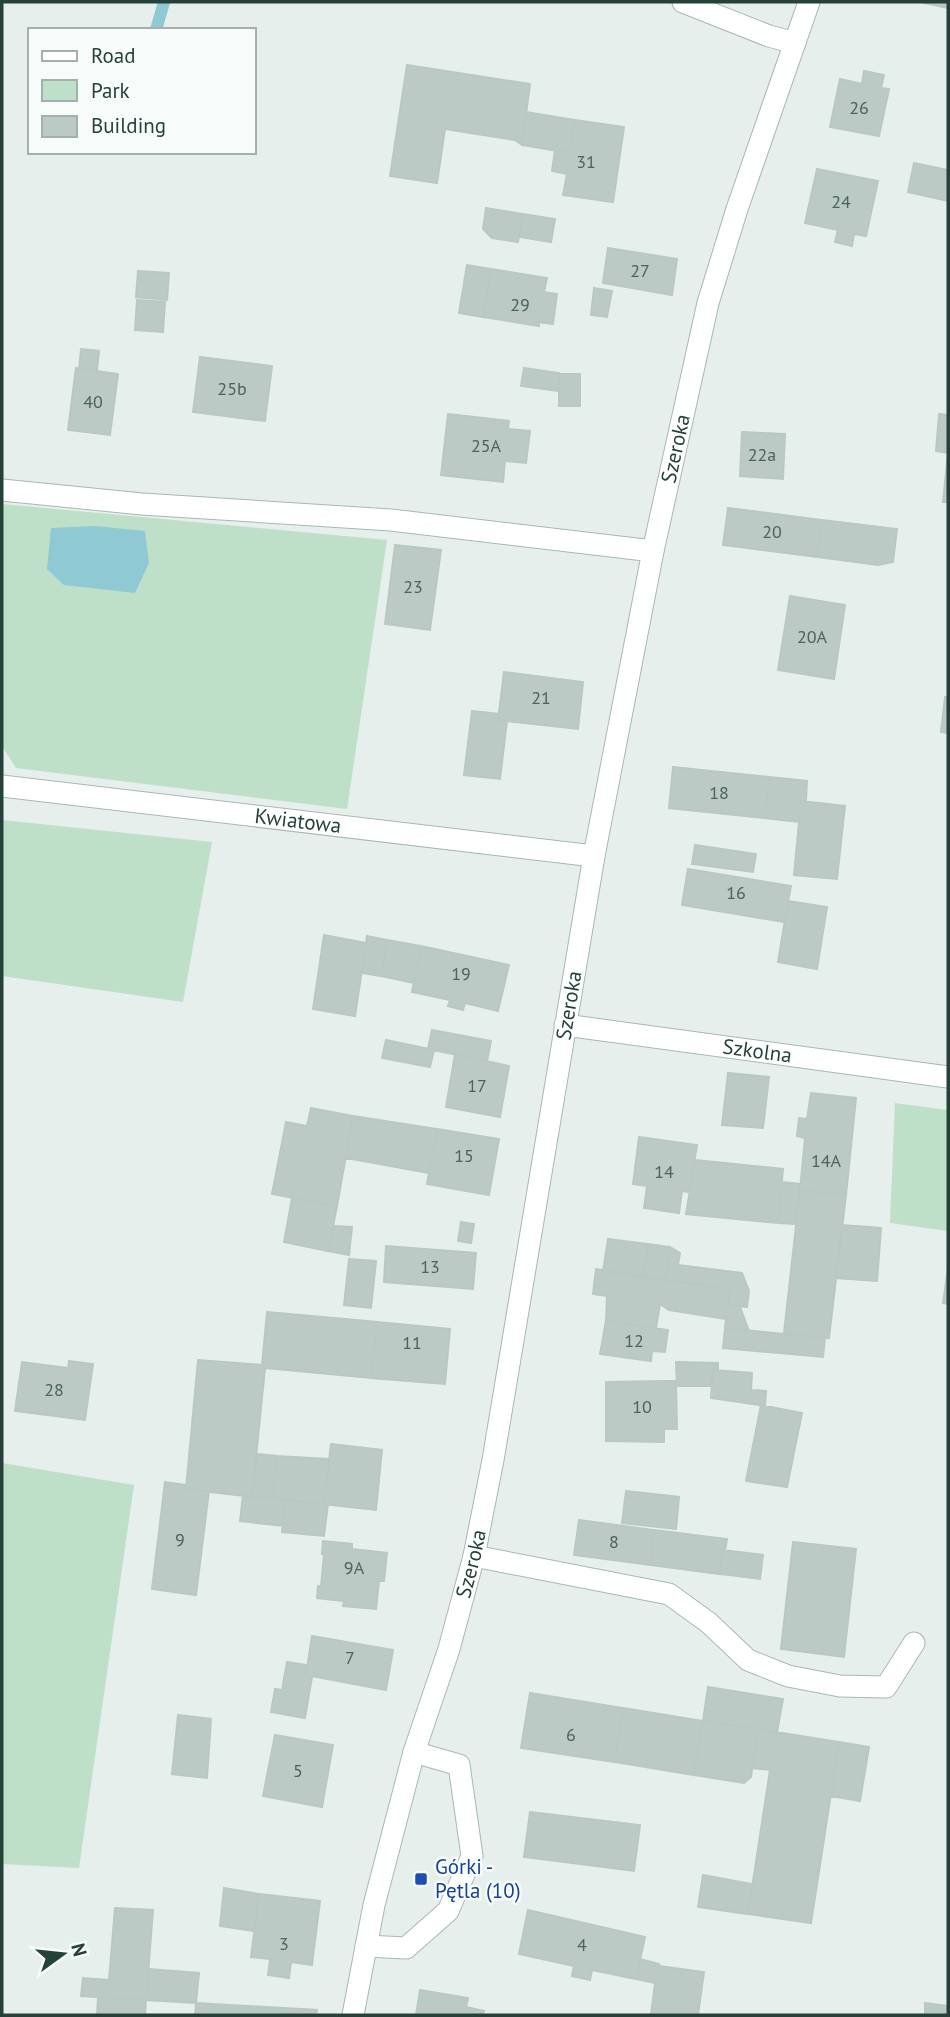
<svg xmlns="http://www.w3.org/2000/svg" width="950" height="2017" font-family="'PT Sans',sans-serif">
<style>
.green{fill:#bfe0c8}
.water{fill:#8ec9d4}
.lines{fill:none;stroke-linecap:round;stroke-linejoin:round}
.stream{stroke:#8ec9d4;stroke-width:12}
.building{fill:#bbcac4;stroke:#b8c9c2;stroke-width:2}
.minor-casing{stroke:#a8b8b2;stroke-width:23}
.minor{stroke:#fff;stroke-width:21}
.transit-dot{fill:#1a4fb4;stroke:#f7fbf9;stroke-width:2.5}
.labels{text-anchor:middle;stroke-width:5;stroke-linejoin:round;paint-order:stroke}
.number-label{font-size:18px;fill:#4a645c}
.street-label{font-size:21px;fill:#24423a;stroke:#f7fbf9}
.transit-label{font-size:21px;fill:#164399;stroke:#f7fbf9;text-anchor:start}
</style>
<rect width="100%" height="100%" fill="#e6efeb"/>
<path class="green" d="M 2,504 L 387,540 L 347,809 L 16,768 L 2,746 Z
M 2,820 L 212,842 L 183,1002 L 2,976 Z
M 895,1103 L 948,1110 L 948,1231 L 890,1223 Z
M 2,1463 L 134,1485 L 79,1868 L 2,1864 Z"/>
<path class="water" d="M 95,526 L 145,531 L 149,563 L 135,593 L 64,585 L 47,569 L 51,528 Z"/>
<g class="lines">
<path class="stream" d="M 156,30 L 164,2"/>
</g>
<path class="building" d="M 924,2 L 948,2 L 948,8 L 924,3 Z
M 407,65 L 530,84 L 522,145 L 515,140 L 445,129 L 437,183 L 390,176 Z
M 864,71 L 884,75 L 881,88 L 889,89 L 879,136 L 830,127 L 840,79 L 862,84 Z
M 526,112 L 575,120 L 570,153 L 522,145 Z
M 575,120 L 624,127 L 613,202 L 563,195 L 567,174 L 552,171 L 555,150 L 570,153 Z
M 914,163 L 948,170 L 948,201 L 908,192 Z
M 817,169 L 878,181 L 866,236 L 854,234 L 852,246 L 835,242 L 838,230 L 805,223 Z
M 486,208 L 523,214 L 518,242 L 492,238 L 483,229 Z
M 523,214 L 555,219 L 551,242 L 520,237 Z
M 608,248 L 677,259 L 672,295 L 603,283 Z
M 467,265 L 491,269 L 483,317 L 459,313 Z
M 491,269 L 547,278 L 544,292 L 557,294 L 553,324 L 539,322 L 539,326 L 483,317 Z
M 138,271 L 169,273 L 167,300 L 136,297 Z
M 594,288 L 612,291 L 607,317 L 591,315 Z
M 137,300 L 165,302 L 163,332 L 135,330 Z
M 81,349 L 99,351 L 97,371 L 79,369 Z
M 200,357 L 272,366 L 265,421 L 193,412 Z
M 76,368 L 118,374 L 110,435 L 68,430 Z
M 524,368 L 559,373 L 559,391 L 521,386 Z
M 559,374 L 580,374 L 580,406 L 559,406 Z
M 448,414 L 509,421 L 508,429 L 530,431 L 526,463 L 505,461 L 503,482 L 441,475 Z
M 939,414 L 948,415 L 948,453 L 936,451 Z
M 742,432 L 785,434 L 783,479 L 740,476 Z
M 948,453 L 948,502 L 943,502 Z
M 728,508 L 822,520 L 817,557 L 723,545 Z
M 822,520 L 897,529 L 893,562 L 878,565 L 817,557 Z
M 395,545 L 441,550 L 430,630 L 385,624 Z
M 790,596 L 845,605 L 834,679 L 778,670 Z
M 504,672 L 583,682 L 578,729 L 498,720 Z
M 945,697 L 948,697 L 948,733 L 941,732 Z
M 472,711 L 499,714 L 498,720 L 507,721 L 500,779 L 464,775 Z
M 673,767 L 769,777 L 765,818 L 669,808 Z
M 769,777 L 807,781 L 806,801 L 801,801 L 799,822 L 765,818 Z
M 801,801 L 845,806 L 837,879 L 794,875 Z
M 695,845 L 756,854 L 753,872 L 692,864 Z
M 688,869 L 791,886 L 784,922 L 682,905 Z
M 788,901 L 827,907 L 817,969 L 778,962 Z
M 324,935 L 366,943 L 355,1016 L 313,1009 Z
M 367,936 L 387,940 L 381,976 L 362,973 Z
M 387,940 L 421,946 L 414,983 L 381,976 Z
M 421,946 L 509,965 L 498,1011 L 465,1003 L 463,1010 L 448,1006 L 450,1000 L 412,992 Z
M 432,1030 L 491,1041 L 487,1061 L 428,1049 Z
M 386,1040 L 434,1050 L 430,1067 L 382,1058 Z
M 455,1054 L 509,1066 L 500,1117 L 446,1107 Z
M 728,1073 L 769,1077 L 763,1128 L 722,1125 Z
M 811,1093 L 856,1098 L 846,1195 L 800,1190 L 805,1138 L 797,1136 L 799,1118 L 807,1119 Z
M 311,1108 L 353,1116 L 337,1206 L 272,1194 L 286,1122 L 307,1126 Z
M 353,1116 L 437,1129 L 429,1173 L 346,1158 Z
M 437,1129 L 499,1139 L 489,1195 L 427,1184 Z
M 639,1137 L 697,1145 L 689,1192 L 682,1191 L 679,1213 L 644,1208 L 647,1186 L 633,1184 Z
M 695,1160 L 783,1169 L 778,1223 L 686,1214 Z
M 782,1182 L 800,1184 L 796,1224 L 778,1223 Z
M 800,1190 L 846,1195 L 829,1338 L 784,1333 Z
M 292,1198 L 337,1206 L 328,1251 L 284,1242 Z
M 461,1222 L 474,1224 L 471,1243 L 458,1241 Z
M 842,1225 L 881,1228 L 877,1281 L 836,1278 Z
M 334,1226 L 352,1227 L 349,1255 L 328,1251 Z
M 608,1239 L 648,1244 L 644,1277 L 603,1271 Z
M 648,1244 L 670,1247 L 665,1280 L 644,1277 Z
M 386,1246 L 476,1253 L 473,1289 L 384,1282 Z
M 670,1247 L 680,1253 L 678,1265 L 742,1273 L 749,1291 L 747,1307 L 728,1305 L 731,1289 L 665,1280 Z
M 349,1259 L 376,1261 L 371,1308 L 344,1305 Z
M 948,1268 L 948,1304 L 943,1303 Z
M 596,1269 L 731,1289 L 728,1305 L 740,1307 L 749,1331 L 725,1328 L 726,1319 L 669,1310 L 660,1304 L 656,1328 L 606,1321 L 607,1296 L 593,1294 Z
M 267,1312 L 377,1322 L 371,1378 L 265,1368 L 262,1365 Z
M 606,1321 L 668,1330 L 665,1352 L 652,1351 L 651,1361 L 600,1354 Z
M 377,1322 L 450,1329 L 445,1384 L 371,1378 Z
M 725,1328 L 825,1338 L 823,1357 L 723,1348 Z
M 198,1360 L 262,1365 L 265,1368 L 252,1497 L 186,1489 Z
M 69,1361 L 93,1364 L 85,1420 L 15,1411 L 22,1362 L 68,1368 Z
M 676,1362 L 718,1363 L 718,1371 L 713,1370 L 711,1386 L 677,1386 Z
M 713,1370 L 752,1373 L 751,1390 L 766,1391 L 765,1406 L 711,1398 Z
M 665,1381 L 676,1381 L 677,1429 L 664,1429 L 664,1442 L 606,1441 L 606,1382 Z
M 761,1405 L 802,1413 L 787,1487 L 746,1481 Z
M 331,1444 L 382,1450 L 376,1510 L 324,1504 Z
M 257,1454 L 276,1456 L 273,1499 L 252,1497 Z
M 276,1456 L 329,1459 L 324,1504 L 273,1499 Z
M 165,1482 L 186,1485 L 186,1489 L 209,1491 L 196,1595 L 152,1589 Z
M 626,1491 L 679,1497 L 676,1529 L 622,1523 Z
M 243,1495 L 286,1500 L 283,1526 L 240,1521 Z
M 286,1500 L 328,1504 L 324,1536 L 282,1532 Z
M 579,1520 L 654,1530 L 650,1565 L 574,1555 Z
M 654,1530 L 727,1539 L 725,1550 L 722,1550 L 720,1574 L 650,1565 Z
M 323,1541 L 352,1544 L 352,1549 L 387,1553 L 384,1581 L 379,1581 L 376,1609 L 343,1606 L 344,1601 L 317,1598 L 318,1586 L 321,1587 L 324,1554 L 322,1554 Z
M 793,1542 L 856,1549 L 844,1657 L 781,1649 Z
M 722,1550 L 763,1555 L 760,1579 L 720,1574 Z
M 312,1636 L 393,1650 L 386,1690 L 306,1675 Z
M 287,1662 L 307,1665 L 306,1675 L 312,1677 L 305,1718 L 271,1712 L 275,1689 L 282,1690 Z
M 708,1687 L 783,1699 L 777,1732 L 703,1721 Z
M 530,1693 L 623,1708 L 615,1762 L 521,1748 Z
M 623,1708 L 703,1721 L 694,1775 L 615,1762 Z
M 178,1715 L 211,1719 L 207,1778 L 172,1774 Z
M 703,1721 L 758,1729 L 751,1777 L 744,1783 L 694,1775 Z
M 758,1729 L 839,1742 L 811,1923 L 748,1914 L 770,1770 L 752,1768 Z
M 275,1735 L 333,1745 L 322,1807 L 263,1796 Z
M 839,1742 L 869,1747 L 860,1801 L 831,1796 Z
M 530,1812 L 640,1825 L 634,1871 L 524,1857 Z
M 703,1875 L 752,1884 L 748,1914 L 698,1907 Z
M 224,1888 L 259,1894 L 254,1931 L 220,1926 Z
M 259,1894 L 320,1901 L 312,1965 L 291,1962 L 289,1978 L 268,1975 L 270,1959 L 251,1957 Z
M 115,1908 L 153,1910 L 146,2000 L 81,1996 L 83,1978 L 109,1980 Z
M 528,1910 L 645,1937 L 636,1979 L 592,1970 L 590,1980 L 572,1976 L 574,1966 L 519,1954 Z
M 640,1959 L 659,1964 L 659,1966 L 704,1972 L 698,2015 L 651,2015 L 655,1983 L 636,1979 Z
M 148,1969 L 199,1973 L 196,2003 L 146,2000 Z
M 420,1990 L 468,1998 L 466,2007 L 484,2011 L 483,2015 L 416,2015 Z
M 98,1997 L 146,2000 L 145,2015 L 97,2015 Z
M 196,2003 L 317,2010 L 316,2015 L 195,2015 Z
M 925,2003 L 948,2006 L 948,2015 L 925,2015 Z"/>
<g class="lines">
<g class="minor-casing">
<g id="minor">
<path d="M 683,2 L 769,36 L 795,43"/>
<path d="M 2,490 L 142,504 L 391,520 L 653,551"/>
<path id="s1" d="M 2,786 L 594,856"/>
<path id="s2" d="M 565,1025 L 948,1077"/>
<path d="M 474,1556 L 669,1594 L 709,1623 L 748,1660 L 788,1676 L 840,1686 L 886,1687 L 914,1643"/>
<path d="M 366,1946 L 406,1948 L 448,1911 L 472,1856 L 459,1765 L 414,1752"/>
<path id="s3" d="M 353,2015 L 374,1905 L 414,1752 L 449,1649 L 474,1556 L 493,1460 L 594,856 L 653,551 L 708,303 L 737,209 L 809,2"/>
</g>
</g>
<use href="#minor" class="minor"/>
</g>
<rect class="transit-dot" x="414" y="1872" width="14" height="14" rx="3.5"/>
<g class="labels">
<g class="number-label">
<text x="859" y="114">26</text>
<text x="586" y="168">31</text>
<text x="841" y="208">24</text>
<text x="640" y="277">27</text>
<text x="520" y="311">29</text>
<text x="232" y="395">25b</text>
<text x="93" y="408">40</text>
<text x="486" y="452">25A</text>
<text x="762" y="461">22a</text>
<text x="772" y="538">20</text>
<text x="413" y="593">23</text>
<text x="812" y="643">20A</text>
<text x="541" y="704">21</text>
<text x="719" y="799">18</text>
<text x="736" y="899">16</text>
<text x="461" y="980">19</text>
<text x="477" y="1092">17</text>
<text x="464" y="1162">15</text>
<text x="826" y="1167">14A</text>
<text x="664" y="1178">14</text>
<text x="430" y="1273">13</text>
<text x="634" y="1347">12</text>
<text x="412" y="1349">11</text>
<text x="54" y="1396">28</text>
<text x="642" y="1413">10</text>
<text x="180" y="1546">9</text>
<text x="614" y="1548">8</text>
<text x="354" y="1574">9A</text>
<text x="350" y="1664">7</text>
<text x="571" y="1741">6</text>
<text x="298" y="1777">5</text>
<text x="284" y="1950">3</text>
<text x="582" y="1951">4</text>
</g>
<g class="street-label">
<text dy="7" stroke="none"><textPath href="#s3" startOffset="1601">Szeroka</textPath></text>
<text dy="7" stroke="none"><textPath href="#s1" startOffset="298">Kwiatowa</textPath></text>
<text dy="7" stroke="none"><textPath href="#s3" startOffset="1034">Szeroka</textPath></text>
<text dy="7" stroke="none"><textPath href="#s2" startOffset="194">Szkolna</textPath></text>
<text dy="7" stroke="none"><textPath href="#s3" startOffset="467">Szeroka</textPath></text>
</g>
<g class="transit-label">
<text x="435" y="1874">Górki -<tspan x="435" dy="24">Pętla (10)</tspan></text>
</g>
</g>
<rect width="950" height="2017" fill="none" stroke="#24423a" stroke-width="7"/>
<rect x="28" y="28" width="228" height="126" fill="#f7fbf9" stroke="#a3b1ad" stroke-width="2"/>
<rect x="42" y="51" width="35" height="10" fill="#ffffff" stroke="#a3b1ad" stroke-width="2"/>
<text x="91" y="63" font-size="21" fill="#24423a">Road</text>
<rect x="42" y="80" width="35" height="21" fill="#bfe0c8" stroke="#a3b1ad" stroke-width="2"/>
<text x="91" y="98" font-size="21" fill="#24423a">Park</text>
<rect x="42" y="116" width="35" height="21" fill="#bbcac4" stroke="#a3b1ad" stroke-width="2"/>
<text x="91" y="133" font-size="21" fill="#24423a">Building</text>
<g transform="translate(63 1954) rotate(75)" stroke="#f7fbf9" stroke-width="5" paint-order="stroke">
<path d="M0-5L12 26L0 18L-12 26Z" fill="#24423a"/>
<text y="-10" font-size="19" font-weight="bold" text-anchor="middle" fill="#24423a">N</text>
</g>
</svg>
